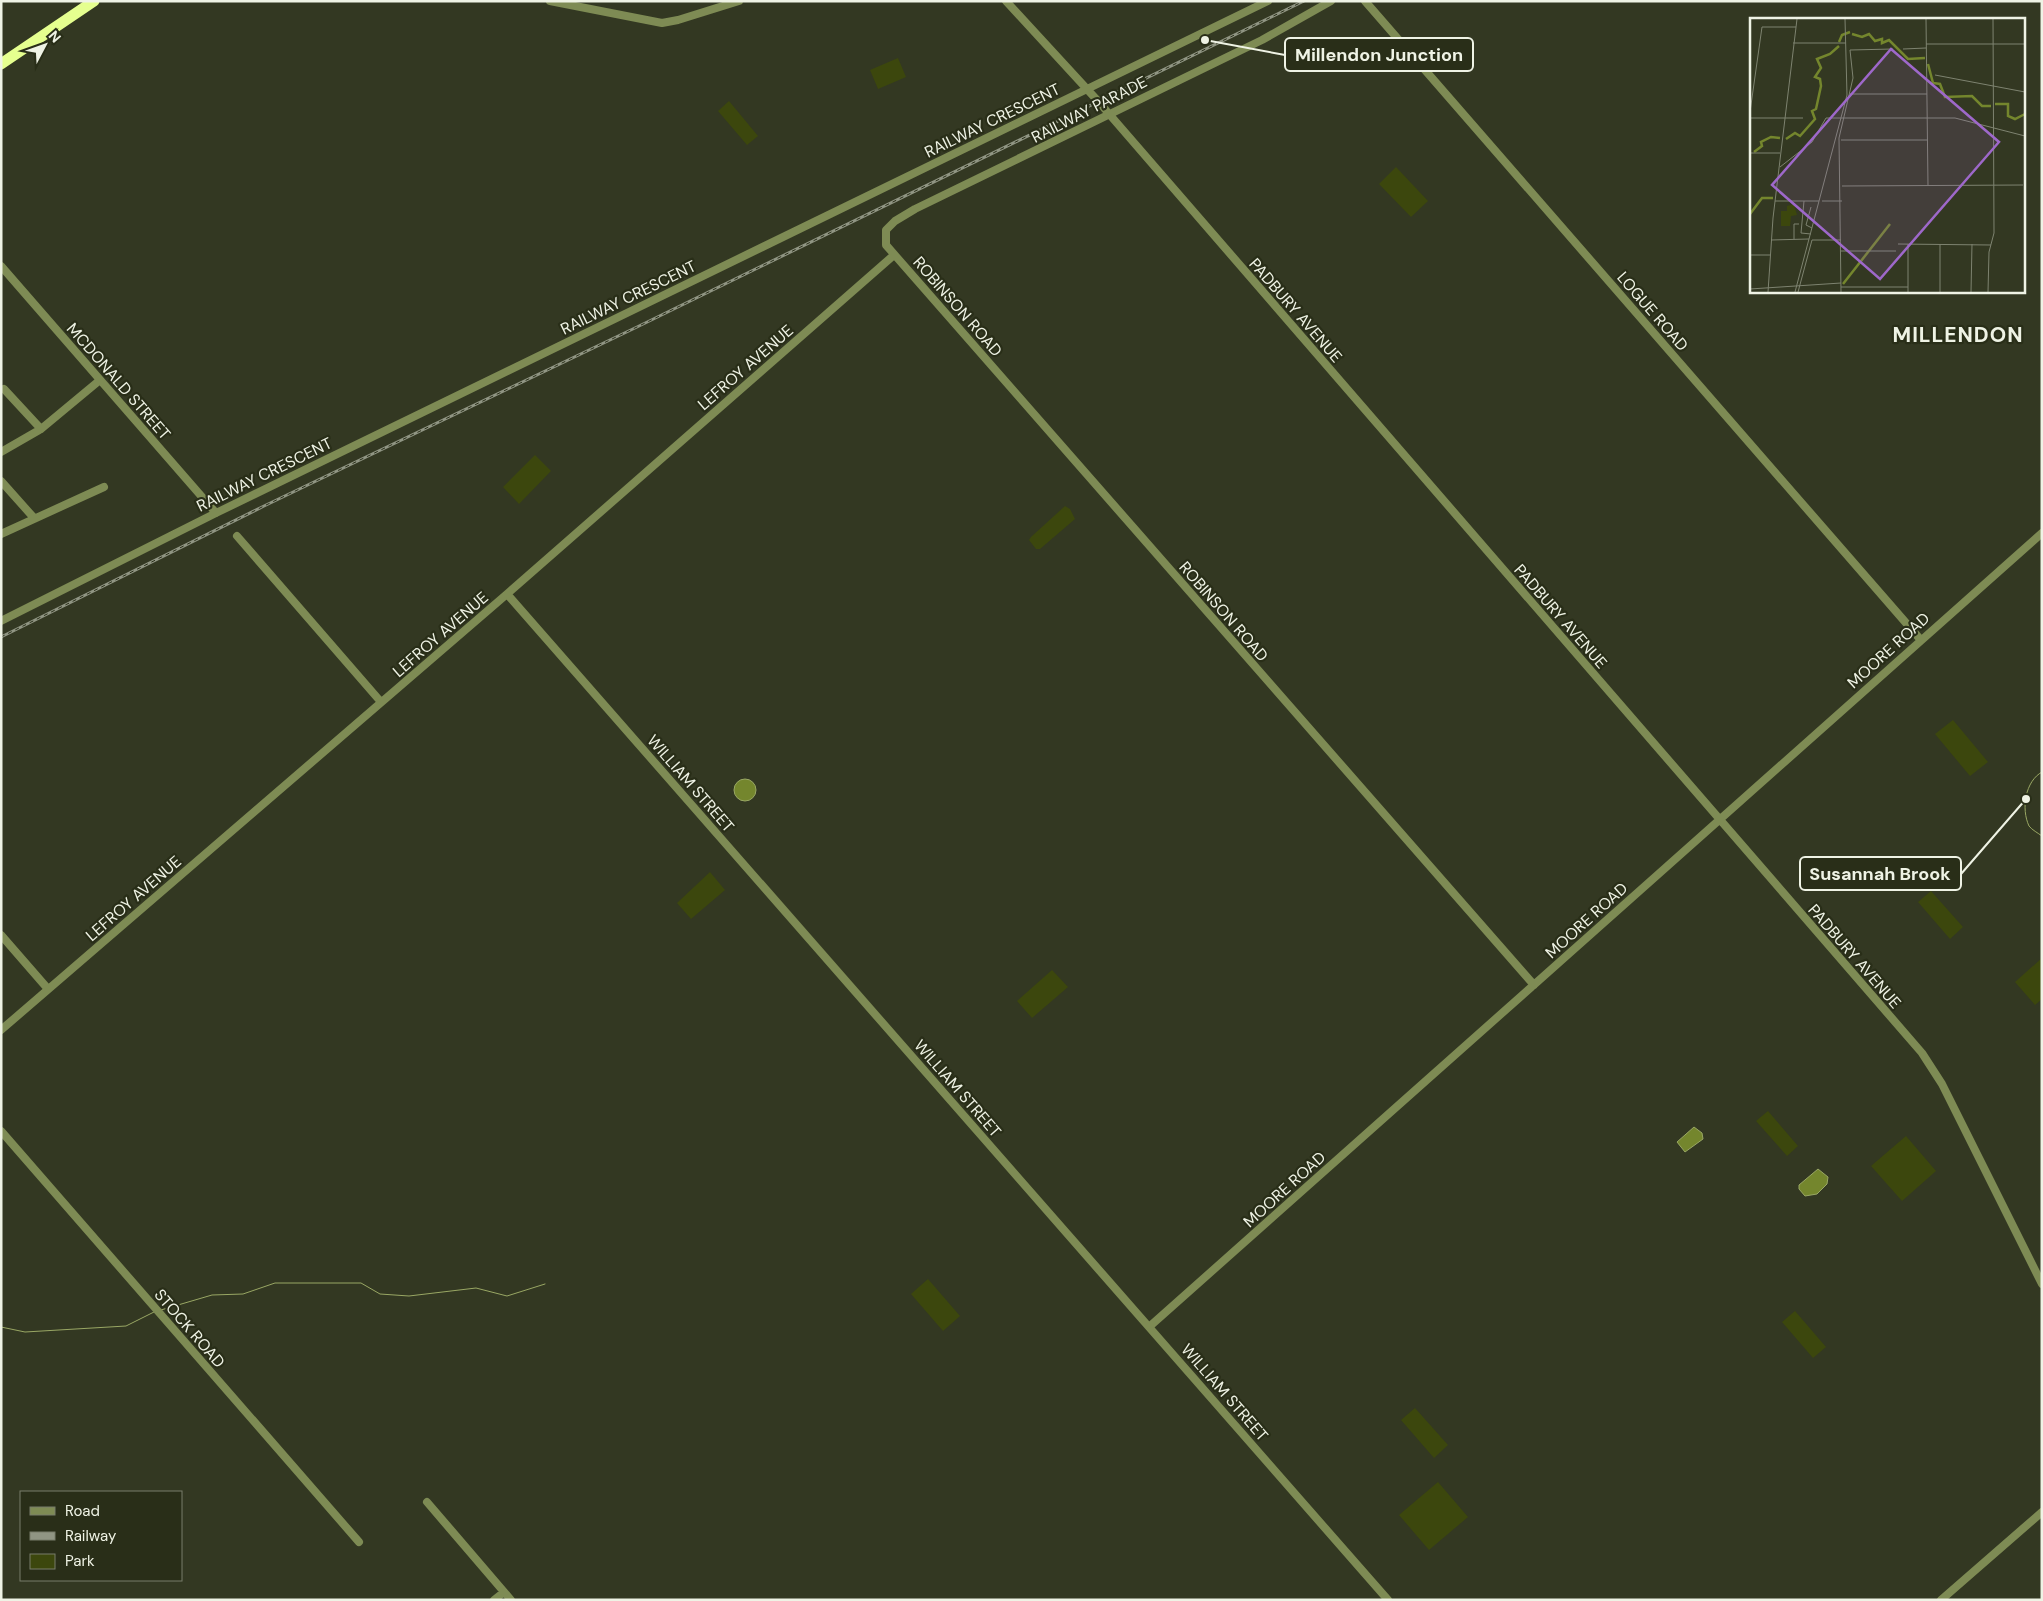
<svg xmlns="http://www.w3.org/2000/svg" width="2043" height="1601" font-family="'DM Sans',sans-serif">
<style>
.green{fill:#3c470d}
.water{fill:#74862d;stroke:#99a764}
.lines{fill:none;stroke-linecap:round;stroke-linejoin:round}
.stream{stroke:#99a764;stroke-width:1}
.minor{stroke:#7e8b54;stroke-width:8}
.highway{stroke:#e5ff8f;stroke-width:11}
.rail-casing{stroke:#909583;stroke-width:3}
.rail{stroke:#292e18;stroke-width:1;stroke-dasharray:4;stroke-linecap:butt}
.labels{text-anchor:middle;stroke-width:4.5;stroke-linejoin:round;paint-order:stroke}
.street-label{font-size:16px;fill:#eff3e5;stroke:#292e18}
.district-label{font-size:21px;font-weight:bold;letter-spacing:1px;fill:#eff3e5;stroke:#292e18}
.inset-river{fill:none;stroke:#74862d;stroke-width:2.5}
.inset-road{fill:none;stroke:#7e8370;stroke-width:1}
.view{fill:#9e68ca;fill-opacity:0.15;stroke:#9e68ca;stroke-width:2.5}
.inset-edge{fill:none;stroke:#eff3e5;stroke-width:2.5}
.leader{fill:none;stroke:#eff3e5;stroke-width:2}
.callout-dot{fill:#eff3e5;stroke:#292e18;stroke-width:2}
.callout{fill:#292e18;stroke:#eff3e5;stroke-width:2}
.callout-label{font-size:18px;text-anchor:middle;font-weight:bold;fill:#eff3e5}
</style>
<rect width="100%" height="100%" fill="#333822"/>
<path class="green" d="M 898,58 L 906,77 L 878,89 L 870,70 Z
M 729,101 L 758,136 L 747,145 L 718,111 Z
M 1396,167 L 1428,201 L 1411,217 L 1379,184 Z
M 535,455 L 551,471 L 519,504 L 503,487 Z
M 1065,506 L 1070,509 L 1075,519 L 1040,549 L 1036,549 L 1029,540 L 1031,537 Z
M 1953,720 L 1988,762 L 1970,776 L 1935,734 Z
M 710,872 L 725,890 L 691,919 L 677,903 Z
M 1931,891 L 1963,927 L 1950,939 L 1918,902 Z
M 2042,958 L 2042,999 L 2035,1005 L 2015,982 Z
M 1052,970 L 1068,987 L 1032,1018 L 1017,1001 Z
M 1768,1111 L 1798,1146 L 1787,1156 L 1756,1121 Z
M 1906,1136 L 1936,1171 L 1902,1201 L 1871,1166 Z
M 928,1279 L 960,1316 L 943,1331 L 911,1294 Z
M 1795,1311 L 1826,1347 L 1813,1358 L 1782,1322 Z
M 1415,1408 L 1448,1445 L 1434,1458 L 1401,1420 Z
M 1438,1482 L 1468,1517 L 1429,1550 L 1399,1515 Z"/>
<path class="water" d="M734 790a11 11 0 1 1 22 0a11 11 0 1 1-22 0Z
M 1694,1127 L 1702,1133 L 1703,1139 L 1685,1152 L 1677,1142 Z
M 1818,1169 L 1828,1177 L 1827,1184 L 1817,1194 L 1805,1196 L 1799,1189 L 1799,1185 Z"/>
<g class="lines">
<path class="stream" d="M 2042,772 C 2025,781 2021,809 2029,826 C 2032,830 2038,833 2042,836
M 161,1310 L 212,1295 L 243,1294 L 275,1283 L 361,1283 L 380,1294 L 409,1296 L 476,1288 L 507,1296 L 545,1284
M 1,1327 L 25,1332 L 126,1326 L 154,1312"/>
<path class="minor" d="M 550,1 L 662,23 L 678,20 L 739,1
M 1006,1 L 1097,100 L 1922,1053 L 1942,1084 L 2042,1284
M 1331,1 L 1262,40 L 915,209 L 895,221 L 886,230 L 886,245 L 1534,985
M 1365,1 L 1920,639
M 1,266 L 216,513
M 4,389 L 41,429
M 1,452 L 41,429 L 100,380
M 1,481 L 34,518
M 1,534 L 104,487
M 237,536 L 381,702
M 507,594 L 1388,1600
M 1,621 L 216,513 L 1268,1
M 1,935 L 48,989
M 1,1030 L 507,594 L 894,255
M 1,1131 L 359,1542
M 1149,1327 L 2042,533
M 427,1502 L 511,1600
M 494,1600 L 504,1592
M 1941,1600 L 2042,1512"/>
<path class="highway" d="M 1,64 L 94,1"/>
<g class="rail-casing">
<path id="rail" d="M 1,637 L 264,506 L 637,327 L 1304,1"/>
</g>
<use href="#rail" class="rail"/>
</g>
<g class="labels">
<g class="street-label">
<text transform="translate(1089 109) rotate(-27)" y="6">RAILWAY PARADE</text>
<text transform="translate(992 120) rotate(-26)" y="6">RAILWAY CRESCENT</text>
<text transform="translate(628 297) rotate(-26)" y="6">RAILWAY CRESCENT</text>
<text transform="translate(958 306) rotate(49)" y="6">ROBINSON ROAD</text>
<text transform="translate(1296 310) rotate(49)" y="6">PADBURY AVENUE</text>
<text transform="translate(1653 311) rotate(49)" y="6">LOGUE ROAD</text>
<text transform="translate(745 367) rotate(-41)" y="6">LEFROY AVENUE</text>
<text transform="translate(119 381) rotate(49)" y="6">MCDONALD STREET</text>
<text transform="translate(264 474) rotate(-26)" y="6">RAILWAY CRESCENT</text>
<text transform="translate(1224 611) rotate(49)" y="6">ROBINSON ROAD</text>
<text transform="translate(1561 616) rotate(49)" y="6">PADBURY AVENUE</text>
<text transform="translate(440 634) rotate(-41)" y="6">LEFROY AVENUE</text>
<text transform="translate(1888 650) rotate(-42)" y="6">MOORE ROAD</text>
<text transform="translate(691 783) rotate(49)" y="6">WILLIAM STREET</text>
<text transform="translate(133 898) rotate(-41)" y="6">LEFROY AVENUE</text>
<text transform="translate(1586 920) rotate(-42)" y="6">MOORE ROAD</text>
<text transform="translate(1855 956) rotate(49)" y="6">PADBURY AVENUE</text>
<text transform="translate(958 1088) rotate(49)" y="6">WILLIAM STREET</text>
<text transform="translate(1284 1189) rotate(-42)" y="6">MOORE ROAD</text>
<text transform="translate(190 1328) rotate(49)" y="6">STOCK ROAD</text>
<text transform="translate(1225 1392) rotate(49)" y="6">WILLIAM STREET</text>
</g>
<g class="district-label">
<text x="1958" y="342">MILLENDON</text>
</g>
</g>
<g transform="translate(1750 18)">
<rect width="275" height="275" fill="#333822"/>
<path d="M 44,186 L 47,197 L 41,198 L 40,208 L 31,208 L 31,193 L 37,193 L 37,188 Z" fill="#3c470d"/>
<path class="inset-river" d="M 102,16 L 112,19 L 119,16 L 125,23 L 132,21 L 132,25 L 139,22 L 158,41 L 175,40M 89,24 L 92,17 L 100,14M 178,46 L 183,65 L 190,66 L 195,79 L 222,78 L 232,88 L 241,88M 245,86 L 258,86 L 258,98 L 265,101 L 275,96M 36,121 L 45,115 L 50,118 L 65,101 L 62,93 L 66,91 L 71,68 L 70,61 L 65,59 L 71,50 L 67,41 L 80,36 L 89,28M 4,134 L 12,128 L 11,124 L 21,119 L 30,120M 0,196 L 12,180 L 23,180M 93,266 L 140,206"/>
<path class="inset-road" d="M 176,1 L 178,168M 12,9 L 46,9M 43,25 L 96,25M 176,26 L 275,26M 153,31 L 176,30M 185,57 L 275,74M 100,76 L 177,76M 0,94 L 12,9M 0,100 L 53,100M 91,122 L 178,122M 0,135 L 30,135M 30,149 L 62,124 L 76,100 L 205,100 L 275,118M 92,168 L 273,167M 25,183 L 69,183M 54,183 L 51,215 L 61,216M 72,183 L 92,183M 61,189 L 56,207 L 62,210M 44,221 L 44,206 L 49,206M 21,222 L 59,221M 148,226 L 241,227M 91,233 L 146,233M 0,237 L 20,237M 91,269 L 158,269M 0,271 L 91,265M 18,274 L 23,200 L 47,1M 45,274 L 97,77 L 95,1M 48,274 L 62,222 L 91,222M 91,274 L 89,120 L 103,60 L 100,32 L 143,31M 158,274 L 158,226M 190,274 L 190,226M 221,274 L 222,226M 238,274 L 239,234 L 244,215 L 243,1"/>
<path class="view" d="M 141,31 L 249,124 L 130,261 L 22,167 Z"/>
<rect width="275" height="275" class="inset-edge"/>
</g>
<path class="leader" d="M1205 40L1285 55M2026 799L1961 874"/>
<g class="callout-dot">
<circle cx="1205" cy="40" r="5"/>
<circle cx="2026" cy="799" r="5"/>
</g>
<g class="callout">
<rect x="1285" y="38" width="188" height="33" rx="5"/>
<rect x="1800" y="857" width="161" height="33" rx="5"/>
</g>
<g class="callout-label">
<text x="1379" y="61">Millendon Junction</text>
<text x="1880" y="880">Susannah Brook</text>
</g>
<rect width="2043" height="1601" fill="none" stroke="#eff3e5" stroke-width="5"/>
<rect x="20" y="1491" width="162" height="90" fill="#292e18" stroke="#787d6a"/>
<rect x="30" y="1507" width="25" height="8" fill="#7e8b54" stroke="#787d6a"/>
<text x="65" y="1516" font-size="15" fill="#eff3e5">Road</text>
<rect x="30" y="1532" width="25" height="8" fill="#909583" stroke="#787d6a"/>
<text x="65" y="1541" font-size="15" fill="#eff3e5">Railway</text>
<rect x="30" y="1554" width="25" height="15" fill="#3c470d" stroke="#787d6a"/>
<text x="65" y="1566" font-size="15" fill="#eff3e5">Park</text>
<g transform="translate(45 45) rotate(49)" stroke="#292e18" stroke-width="4" paint-order="stroke">
<path d="M0-4L9 19L0 12L-9 19Z" fill="#eff3e5"/>
<text y="-8" font-size="14" font-weight="bold" text-anchor="middle" fill="#eff3e5">N</text>
</g>
</svg>
